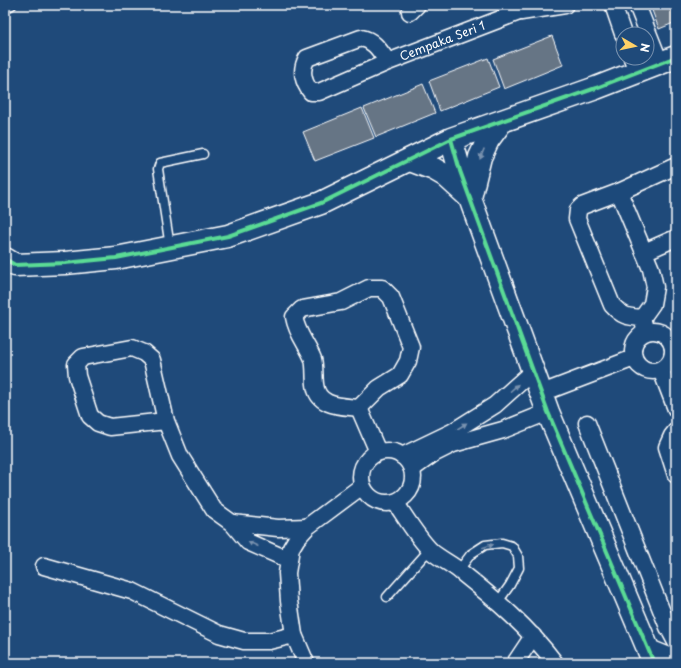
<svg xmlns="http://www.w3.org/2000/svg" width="681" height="668" font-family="'Playpen Sans',sans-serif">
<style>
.building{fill:#667485;stroke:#fff}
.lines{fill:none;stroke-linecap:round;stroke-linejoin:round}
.lane-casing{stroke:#fff;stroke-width:11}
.street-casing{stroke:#fff;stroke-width:19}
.secondary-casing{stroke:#fff;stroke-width:25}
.lane{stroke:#1f4a7a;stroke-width:8}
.street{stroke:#1f4a7a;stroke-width:16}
.secondary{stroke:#1f4a7a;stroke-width:22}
.cycleway-casing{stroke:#1f4a7a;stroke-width:6}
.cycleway{stroke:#5adb95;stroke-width:4}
.oneway{fill:#7992af}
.labels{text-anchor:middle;stroke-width:4;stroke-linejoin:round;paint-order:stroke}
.street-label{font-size:12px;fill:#fff;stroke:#1f4a7a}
</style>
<rect width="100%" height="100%" fill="#1f4a7a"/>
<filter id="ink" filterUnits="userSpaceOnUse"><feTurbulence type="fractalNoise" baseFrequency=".025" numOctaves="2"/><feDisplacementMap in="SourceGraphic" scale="8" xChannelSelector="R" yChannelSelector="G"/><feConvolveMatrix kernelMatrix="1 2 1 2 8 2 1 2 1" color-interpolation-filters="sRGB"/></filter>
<g filter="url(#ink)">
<path class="building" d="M 650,5 L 676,5 L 676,22 L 659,29 Z
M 552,36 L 563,65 L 504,89 L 493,59 Z
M 488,58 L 499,87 L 440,111 L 429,81 Z
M 423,84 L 435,113 L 376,137 L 364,108 Z
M 362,108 L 374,138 L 315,161 L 303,132 Z"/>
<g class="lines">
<g class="lane-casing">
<path id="lane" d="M 5,9 L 12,5
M 170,247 L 158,169 L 160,163 L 203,154
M 459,570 L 471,554 L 485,545 L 502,543 L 512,546 L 518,556 L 519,568 L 510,585 L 498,602
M 387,597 L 430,549"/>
</g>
<g class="street-casing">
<g id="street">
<path d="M 613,5 L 623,34"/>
<path d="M 637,5 L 660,63"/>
<path d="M 410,12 L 417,5"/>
<path d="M 521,12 L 565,5"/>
<path d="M 632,58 L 637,72"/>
<path id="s1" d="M 388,62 C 380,51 374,40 361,38 L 307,58 C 300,70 303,82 311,92 L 319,92 L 388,62 L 519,12 L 532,5"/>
<path d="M 619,192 L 651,269 L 655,287 L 652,304 L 642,318"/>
<path d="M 644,252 L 676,238"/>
<path d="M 369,288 L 382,288 L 391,297 L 411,347 L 408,361 L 400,375 L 379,388 L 359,408 C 341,406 317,407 315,384 C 314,376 315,366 313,359 C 307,344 297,334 294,317 L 302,309 L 341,302 Z"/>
<circle cx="653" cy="351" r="20"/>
<path d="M 646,332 L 642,318 C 627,317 622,316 612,305 L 577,219 L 578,210 L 582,206 L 619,192 L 676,166"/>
<path d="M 661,370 L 676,409"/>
<path d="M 542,393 L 634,358"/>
<path d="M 359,408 L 378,452"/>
<path d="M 166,421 L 110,427 L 98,423 L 90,416 L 77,376 L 76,364 L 83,357 L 132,348 L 144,353 L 152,360 L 166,421 L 180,456 L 214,510 L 232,523"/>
<path d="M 587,423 L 668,627 L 676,642"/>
<path d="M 676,431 L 672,436 L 667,447 L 676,475"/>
<circle cx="387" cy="477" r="26"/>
<path d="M 402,456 L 452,432 L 495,405 L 533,371"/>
<path d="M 412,469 L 433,454 L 453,444 L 503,430 L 548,412"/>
<path d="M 395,502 C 406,518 417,537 431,551 C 440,559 452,564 461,572 C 495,599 529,628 555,663"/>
<path d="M 289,560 L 248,542 L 232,523 L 278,528 L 307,527"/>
<path d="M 44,566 L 132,591 L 219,634 L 244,641 L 269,641 L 294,635"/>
<path d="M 306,663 L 294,635 L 289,601 L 287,573 L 291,548 L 297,538 L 307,527 L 362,486"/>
<path d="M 515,663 L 533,636"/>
</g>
</g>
<g class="secondary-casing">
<path id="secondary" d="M 451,139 L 460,171 L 548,412 L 654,663
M 410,160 L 434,169 L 446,176 L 468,196
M 470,198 L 480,157 L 488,140 L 502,121
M 5,259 L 15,265 L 65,263 L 116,258 L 228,236 L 321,203 L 451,139 L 596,88 L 676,57
M 649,651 L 676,662"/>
</g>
<use href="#lane" class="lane"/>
<use href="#street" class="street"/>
<use href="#secondary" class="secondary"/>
<g class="cycleway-casing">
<path id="cycleway" d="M 451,139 L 460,171 L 548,412 L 654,663
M 5,259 L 15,265 L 65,263 L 116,258 L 228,236 L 321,203 L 451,139 L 596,88 L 676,57"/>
</g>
<use href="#cycleway" class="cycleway"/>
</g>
<defs><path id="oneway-solid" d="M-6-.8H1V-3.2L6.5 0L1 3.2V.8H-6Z"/></defs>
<g class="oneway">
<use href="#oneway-solid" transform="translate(482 154) rotate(112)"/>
<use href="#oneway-solid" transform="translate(514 388) rotate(-42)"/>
<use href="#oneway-solid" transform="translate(462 426) rotate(-33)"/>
<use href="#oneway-solid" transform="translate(253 544) rotate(-155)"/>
<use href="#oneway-solid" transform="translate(488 546) rotate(-16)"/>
</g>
</g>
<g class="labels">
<g class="street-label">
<text dy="4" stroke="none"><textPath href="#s1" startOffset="273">Cempaka Seri 1</textPath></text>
</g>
</g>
<rect width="681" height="668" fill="none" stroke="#1f4a7a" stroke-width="20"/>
<rect x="10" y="10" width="661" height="648" fill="none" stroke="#fff" stroke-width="1.5" filter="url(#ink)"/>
<g transform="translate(635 46) rotate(99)"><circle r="19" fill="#1f4a7a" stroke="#7992af"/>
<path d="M0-3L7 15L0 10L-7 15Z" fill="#ffd166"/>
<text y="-6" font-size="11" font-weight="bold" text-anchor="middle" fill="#ffffff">N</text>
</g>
</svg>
